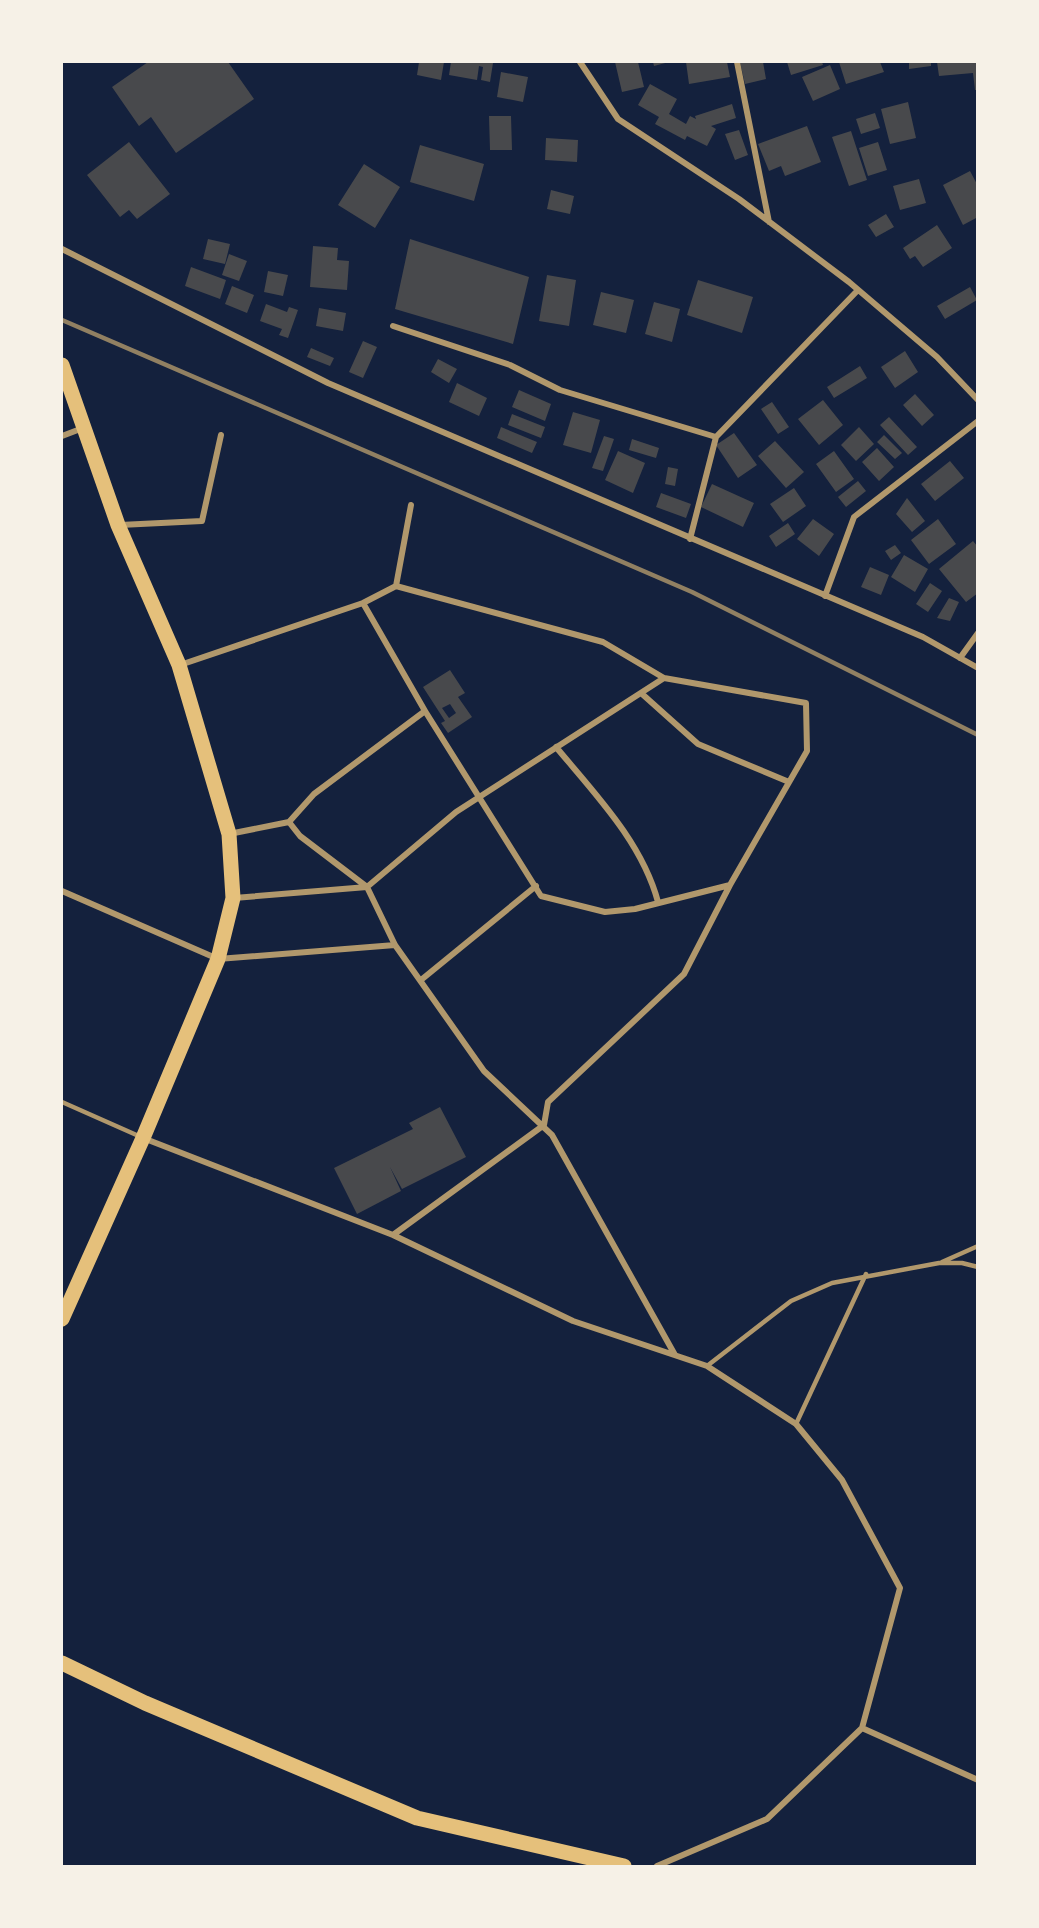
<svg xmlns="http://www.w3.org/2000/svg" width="1039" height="1928" font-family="Overpass,sans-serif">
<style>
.building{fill:#48494c;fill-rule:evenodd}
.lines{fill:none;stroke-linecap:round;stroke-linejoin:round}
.service{stroke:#b1986c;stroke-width:4.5}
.minor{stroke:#b1986c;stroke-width:6}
.primary{stroke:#e5c07b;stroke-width:15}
.rail{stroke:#918062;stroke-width:4.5}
</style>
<rect width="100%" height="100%" fill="#14213d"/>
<path class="building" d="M 148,62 L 228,62 L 254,99 L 176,153 L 151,117 L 139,126 L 112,87 Z
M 419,62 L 444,62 L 441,80 L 417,75 Z
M 451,62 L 493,63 L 490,82 L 481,80 L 483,67 L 479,66 L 477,80 L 449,75 Z
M 615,62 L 638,62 L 644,87 L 622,92 Z
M 653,62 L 669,62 L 654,66 Z
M 686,62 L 727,62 L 730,77 L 689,84 Z
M 740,62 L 763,62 L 766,79 L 745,84 Z
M 787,62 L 822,62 L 823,65 L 791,75 Z
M 839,62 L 880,62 L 884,72 L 846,84 Z
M 909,62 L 931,62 L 931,66 L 909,69 Z
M 937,62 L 978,62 L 978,90 L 975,90 L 973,73 L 939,76 Z
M 830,65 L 840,89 L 813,101 L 802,77 Z
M 501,72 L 528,77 L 523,102 L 497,97 Z
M 650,84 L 677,99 L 669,114 L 686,124 L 690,116 L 696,119 L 695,116 L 732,104 L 736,118 L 711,126 L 716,129 L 707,146 L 687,136 L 685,140 L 655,124 L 659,117 L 638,105 Z
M 908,102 L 916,138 L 890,144 L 881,109 Z
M 875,113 L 880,128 L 861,134 L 856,119 Z
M 489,116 L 511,116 L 512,150 L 490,150 Z
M 807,126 L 821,162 L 785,176 L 781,166 L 769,171 L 758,144 Z
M 739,130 L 748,155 L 735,160 L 725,134 Z
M 851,131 L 867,180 L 849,186 L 832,137 Z
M 546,138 L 578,140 L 577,162 L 545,160 Z
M 129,142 L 170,194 L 137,219 L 129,210 L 120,217 L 87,175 Z
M 878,142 L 887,170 L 868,176 L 859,148 Z
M 420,145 L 484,164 L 474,201 L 410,182 Z
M 364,164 L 400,187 L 375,228 L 338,205 Z
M 970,171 L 978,186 L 978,217 L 963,225 L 943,185 Z
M 919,179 L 926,203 L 900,210 L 893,186 Z
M 551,190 L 574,196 L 570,214 L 547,209 Z
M 886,214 L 894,227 L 876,237 L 868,225 Z
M 937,225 L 952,248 L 923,267 L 915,256 L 910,259 L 903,248 Z
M 208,239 L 230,244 L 225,264 L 203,259 Z
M 410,239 L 529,277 L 513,344 L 395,309 Z
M 313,246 L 338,248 L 337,260 L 349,261 L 347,290 L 310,287 Z
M 229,254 L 247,261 L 239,281 L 222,275 Z
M 191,267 L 226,280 L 220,299 L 185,286 Z
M 268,271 L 288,275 L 283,296 L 264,292 Z
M 547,275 L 576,280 L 569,326 L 539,321 Z
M 698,280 L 753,297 L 742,333 L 687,315 Z
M 232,286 L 254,295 L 247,313 L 225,304 Z
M 970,287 L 977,300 L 945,319 L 937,306 Z
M 601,292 L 634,300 L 626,333 L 593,325 Z
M 654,302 L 680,309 L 672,342 L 645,334 Z
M 266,304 L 287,312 L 289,307 L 298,310 L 288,338 L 279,335 L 282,329 L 260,321 Z
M 319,308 L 346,313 L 343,331 L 316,326 Z
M 363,341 L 377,347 L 363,378 L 349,372 Z
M 311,348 L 334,358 L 330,366 L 307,357 Z
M 905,351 L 918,372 L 895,388 L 881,367 Z
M 438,359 L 457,369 L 449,383 L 431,372 Z
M 860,366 L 867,378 L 834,398 L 827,387 Z
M 457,383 L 487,398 L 479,416 L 449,402 Z
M 519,390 L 551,404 L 545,421 L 512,407 Z
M 915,394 L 934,415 L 922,426 L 903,405 Z
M 823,400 L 843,425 L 819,445 L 798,419 Z
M 772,402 L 789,427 L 778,434 L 761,409 Z
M 573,412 L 600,420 L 591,453 L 563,445 Z
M 512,414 L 545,427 L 541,438 L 508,425 Z
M 889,417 L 917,447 L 908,455 L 880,425 Z
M 501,427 L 537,442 L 532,453 L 497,438 Z
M 859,427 L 874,444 L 856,461 L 841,445 Z
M 734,433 L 757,465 L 738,478 L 716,445 Z
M 884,435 L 902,453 L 895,459 L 877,442 Z
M 604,436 L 614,439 L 603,471 L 592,468 Z
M 632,439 L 659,448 L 656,458 L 629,450 Z
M 775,441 L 804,472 L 786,488 L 758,456 Z
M 877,448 L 894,467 L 879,481 L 862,462 Z
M 618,451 L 645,463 L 633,493 L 605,480 Z
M 834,451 L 854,479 L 836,492 L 816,464 Z
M 950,461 L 964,478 L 935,501 L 921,484 Z
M 668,467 L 678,469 L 675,486 L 665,484 Z
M 858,481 L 866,491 L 846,507 L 838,497 Z
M 712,484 L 754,503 L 743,527 L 701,507 Z
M 794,488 L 806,506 L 783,522 L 770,504 Z
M 661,493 L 691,504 L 686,518 L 656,507 Z
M 907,498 L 925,521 L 912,532 L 896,514 Z
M 813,519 L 834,534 L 819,556 L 797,539 Z
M 938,519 L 956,544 L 929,564 L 911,540 Z
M 788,523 L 795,534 L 776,547 L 769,536 Z
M 973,541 L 978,547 L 978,593 L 966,602 L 939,569 Z
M 895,545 L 901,553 L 891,560 L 885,551 Z
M 904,555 L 928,569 L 915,592 L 891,577 Z
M 870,567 L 889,575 L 881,595 L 861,587 Z
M 930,583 L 942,591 L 928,612 L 916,604 Z
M 949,598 L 959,602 L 950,621 L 937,618 Z
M 450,670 L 465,693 L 458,697 L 472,717 L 448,733 L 441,723 L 445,721 L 423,687 ZM 450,704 L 456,713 L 449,718 L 442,708 Z
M 440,1107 L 466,1157 L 402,1189 L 390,1167 L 401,1191 L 357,1214 L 334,1168 L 413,1129 L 409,1123 Z"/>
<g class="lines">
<path class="service" d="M 62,1102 L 141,1137
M 942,1262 L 978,1246
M 707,1366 L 791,1301 L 832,1283 L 939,1263 L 962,1263 L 978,1267
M 796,1424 L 866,1274"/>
<path class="minor" d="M 580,62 L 618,119 L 739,199 L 849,282 L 937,357 L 978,400
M 737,62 L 769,222
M 62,249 L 328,383 L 923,637 L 978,668
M 393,326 L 510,365 L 560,390 L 716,437
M 62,436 L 83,428
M 120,525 L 202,521 L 221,435
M 690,539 L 716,437 L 858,290
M 825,596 L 854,517 L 978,421
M 960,658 L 978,633
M 180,665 L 363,603
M 641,693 L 698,744 L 789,782
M 425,711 L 541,896 L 605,912 L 635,909 L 730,885
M 556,747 C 595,794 642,842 658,902
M 289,822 L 300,836 L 367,887 L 395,945 L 484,1071 L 552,1135 L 675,1355
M 229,834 L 289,822 L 314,794 L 425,711 L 363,603 L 396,586 L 411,505
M 62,891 L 218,959 L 395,945
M 234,898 L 367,887 L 456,812 L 664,678 L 603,642 L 396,586
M 421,980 L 536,886
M 143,1138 L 393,1235 L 573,1321 L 707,1366 L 796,1424 L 842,1480 L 900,1588 L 862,1728
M 393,1235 L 544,1125 L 548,1102 L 684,974 L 730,885 L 807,751 L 806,703 L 664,678
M 657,1866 L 767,1819 L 862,1728 L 978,1780"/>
<path class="primary" d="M 62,365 L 118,525 L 179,665 L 229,834 L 233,898 L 218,959 L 143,1138 L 62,1319
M 62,1663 L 145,1703 L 417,1818 L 624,1866"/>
<path class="rail" d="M 62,320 L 692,592 L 978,735"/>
</g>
<rect width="1039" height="1928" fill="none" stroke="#f6f1e7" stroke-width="126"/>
</svg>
